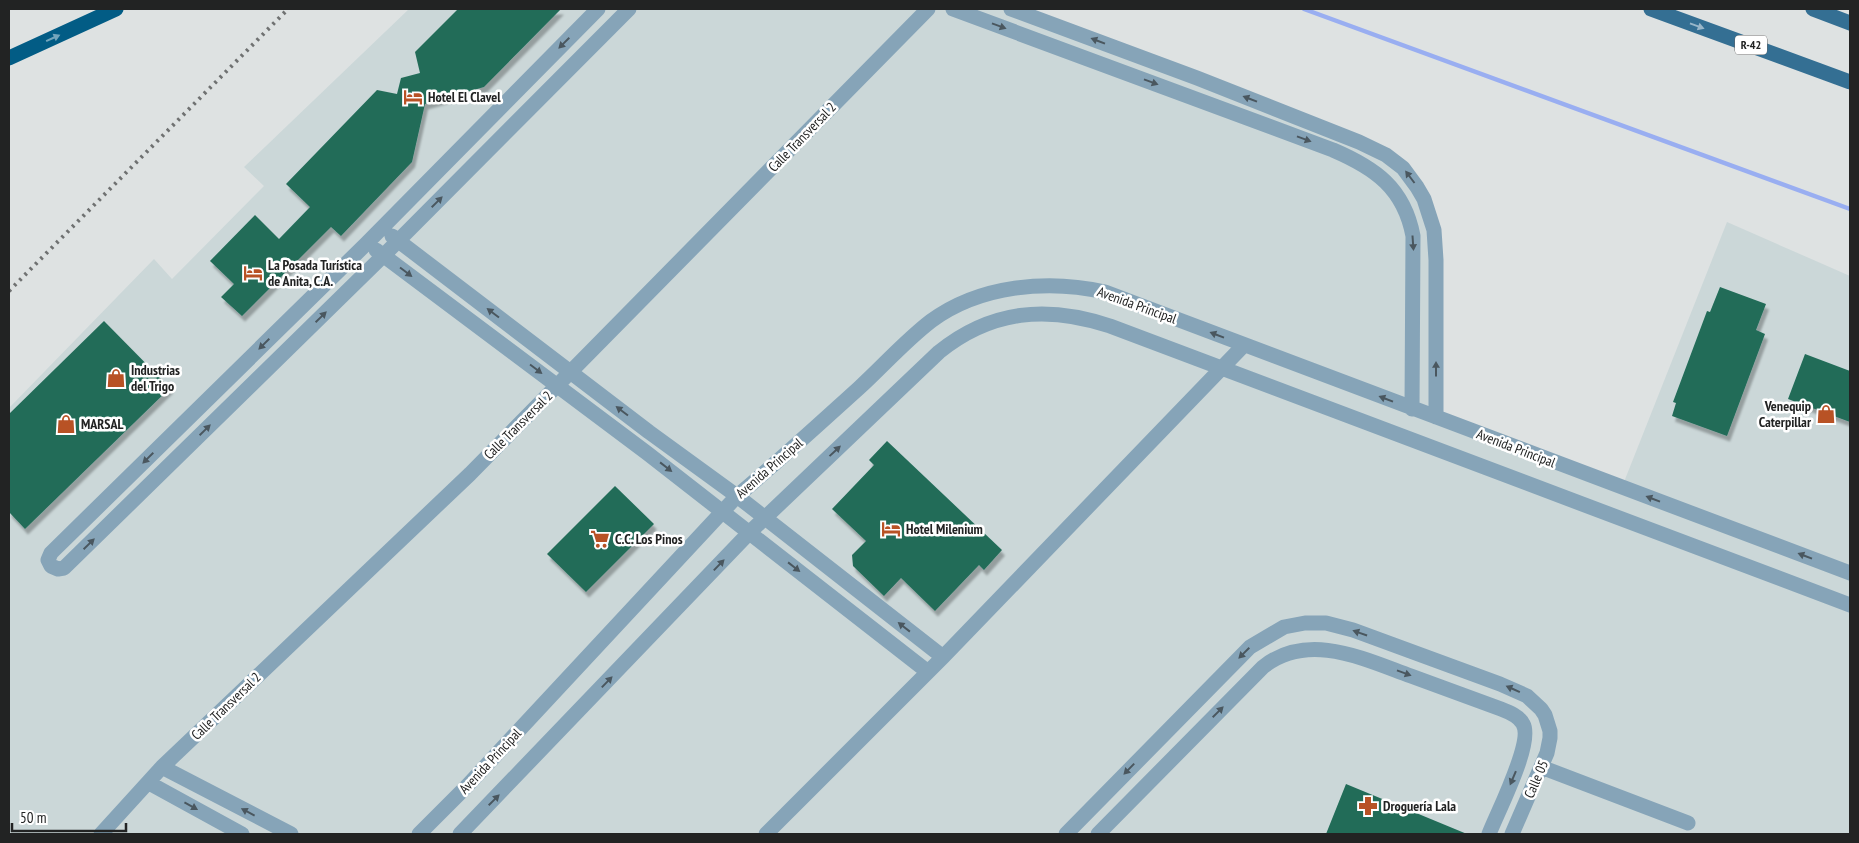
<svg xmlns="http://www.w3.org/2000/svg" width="1859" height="843" font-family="'PT Sans Narrow',sans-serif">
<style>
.built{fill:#cbd7d8}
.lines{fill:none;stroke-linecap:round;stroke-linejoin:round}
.stream{stroke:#99aef1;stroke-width:4.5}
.building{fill:#226c59;filter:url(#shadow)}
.street{stroke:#86a4b8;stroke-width:15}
.primary{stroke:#346f93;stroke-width:15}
.highway{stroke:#025c85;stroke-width:15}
.rail{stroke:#6f7171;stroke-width:4;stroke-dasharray:2.5 5;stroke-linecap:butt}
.oneway{fill:#4a575f}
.oneway2{fill:#9ab7c9}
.oneway3{fill:#74a5bc}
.labels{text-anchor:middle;stroke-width:5;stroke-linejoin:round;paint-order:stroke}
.shield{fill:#fff;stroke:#646565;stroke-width:1}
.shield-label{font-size:12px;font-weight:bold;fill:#222323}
.poi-label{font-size:14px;font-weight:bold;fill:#222323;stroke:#fff;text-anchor:start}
.street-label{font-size:14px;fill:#222323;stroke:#fff}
</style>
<defs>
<filter id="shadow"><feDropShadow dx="3" dy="5.5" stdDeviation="1" flood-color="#0004"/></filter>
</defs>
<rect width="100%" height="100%" fill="#dee2e2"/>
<path class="built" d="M 409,9 L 1011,9 L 1386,155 L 1428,209 L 1436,417 L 1622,487 L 1727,222 L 1850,276 L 1850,834 L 9,834 L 9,408 L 154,259 L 172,279 L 264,186 L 244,167 Z"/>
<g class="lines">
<path class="stream" d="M 1304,9 L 1850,209"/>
</g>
<path class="building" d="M 458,9 L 561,9 L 484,87 L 425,104 L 412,162 L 341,236 L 331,227 L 242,316 L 221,297 L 234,284 L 210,261 L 255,215 L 279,239 L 310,207 L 286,184 L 377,90 L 397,94 L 401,78 L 420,73 L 415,52 Z
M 1720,287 L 1766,304 L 1756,330 L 1765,334 L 1727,436 L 1672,416 L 1676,403 L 1673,402 L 1707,311 L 1710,312 Z
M 104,321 L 170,388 L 25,529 L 9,512 L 9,414 Z
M 1805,354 L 1850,371 L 1850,422 L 1788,399 Z
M 887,441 L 1002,550 L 984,570 L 979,565 L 935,611 L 901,578 L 884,596 L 853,566 L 852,555 L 866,541 L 832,509 L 874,465 L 869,460 Z
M 615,486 L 654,524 L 586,592 L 547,554 Z
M 1346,784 L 1467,834 L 1326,834 Z"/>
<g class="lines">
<path class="street" d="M 598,9 L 366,244 L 51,553 L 48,560 L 51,566 L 58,569 L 64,568 L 383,256 L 629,9
M 953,9 L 1333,150 C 1375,168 1404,188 1413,236 L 1412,409
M 1011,9 L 1197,78 L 1359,142 L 1386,155 L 1403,168 L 1417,187 L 1424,199 L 1434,230 L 1436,260 L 1436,417
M 392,236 L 649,432 L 737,496 L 943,657
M 376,250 L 647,453 L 928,672
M 162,767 L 291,834
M 1541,767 L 1688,823
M 149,783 L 242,834
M 101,834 L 162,767 L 470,474 L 928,9
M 419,834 L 467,786 L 737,496 C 779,461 818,425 859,388 C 883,366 905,341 931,321 C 980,285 1048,279 1105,292 L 1850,573
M 460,834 L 749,533 L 939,352 C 991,310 1047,305 1110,326 L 1850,605
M 766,834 L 943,657 L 1244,345
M 1066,834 L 1250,647 L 1284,627 L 1305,623 L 1326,623 L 1353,630 L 1500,684 L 1527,696 L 1541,709 L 1545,715 L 1550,731 L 1550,738 L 1547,753 L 1512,834
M 1098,834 L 1263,667 C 1308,631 1364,659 1411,676 C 1441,687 1471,698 1501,709 C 1509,712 1519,716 1523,724 C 1534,742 1497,813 1489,834"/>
<path class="primary" d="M 1651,9 L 1850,82
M 1813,9 L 1850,23"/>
<path class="highway" d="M 9,58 L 116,9"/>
<path class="rail" d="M 9,291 L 288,9"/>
</g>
<defs><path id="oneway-solid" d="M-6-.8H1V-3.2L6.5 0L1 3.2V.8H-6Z" transform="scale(1.25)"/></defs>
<g class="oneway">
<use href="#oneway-solid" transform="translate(999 26) rotate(20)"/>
<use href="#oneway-solid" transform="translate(1098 41) rotate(-159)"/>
<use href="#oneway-solid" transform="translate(564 43) rotate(135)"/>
<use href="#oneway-solid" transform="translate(1151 82) rotate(20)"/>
<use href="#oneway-solid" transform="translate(1250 99) rotate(-159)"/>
<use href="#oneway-solid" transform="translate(1304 139) rotate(20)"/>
<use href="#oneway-solid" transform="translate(1410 177) rotate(-127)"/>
<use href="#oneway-solid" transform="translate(437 202) rotate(-45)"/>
<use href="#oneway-solid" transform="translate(1413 243) rotate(86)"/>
<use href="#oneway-solid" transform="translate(406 272) rotate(37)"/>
<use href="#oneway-solid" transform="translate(493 313) rotate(-143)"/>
<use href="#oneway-solid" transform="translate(321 317) rotate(-44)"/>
<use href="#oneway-solid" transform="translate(1217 335) rotate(-159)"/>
<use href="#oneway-solid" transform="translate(264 344) rotate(135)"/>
<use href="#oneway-solid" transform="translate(536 369) rotate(37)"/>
<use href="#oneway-solid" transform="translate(1436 369) rotate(-90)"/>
<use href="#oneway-solid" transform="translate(1386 399) rotate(-159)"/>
<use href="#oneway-solid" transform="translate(622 411) rotate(-143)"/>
<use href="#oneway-solid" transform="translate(205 430) rotate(-44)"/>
<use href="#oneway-solid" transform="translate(835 451) rotate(-43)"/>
<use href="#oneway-solid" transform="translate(148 458) rotate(135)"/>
<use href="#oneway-solid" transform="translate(666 467) rotate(38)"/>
<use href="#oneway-solid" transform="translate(1653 499) rotate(-159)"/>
<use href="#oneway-solid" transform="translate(89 544) rotate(-44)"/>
<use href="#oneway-solid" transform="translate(1805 556) rotate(-159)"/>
<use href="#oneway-solid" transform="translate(719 565) rotate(-46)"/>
<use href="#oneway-solid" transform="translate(794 567) rotate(38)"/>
<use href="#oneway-solid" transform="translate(904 627) rotate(-142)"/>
<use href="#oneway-solid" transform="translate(1360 633) rotate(-161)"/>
<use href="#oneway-solid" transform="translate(1244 653) rotate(135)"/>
<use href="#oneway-solid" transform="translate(1404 673) rotate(20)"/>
<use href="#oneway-solid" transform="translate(607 682) rotate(-46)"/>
<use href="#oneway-solid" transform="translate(1513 689) rotate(-156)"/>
<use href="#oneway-solid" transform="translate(1218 712) rotate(-45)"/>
<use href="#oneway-solid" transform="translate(1129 769) rotate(134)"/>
<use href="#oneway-solid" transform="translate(1513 778) rotate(113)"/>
<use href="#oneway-solid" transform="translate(494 800) rotate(-45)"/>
<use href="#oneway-solid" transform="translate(191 806) rotate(29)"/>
<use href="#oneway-solid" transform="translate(248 812) rotate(-152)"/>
</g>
<use class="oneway2" href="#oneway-solid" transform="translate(1697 26) rotate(20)"/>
<use class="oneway3" href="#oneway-solid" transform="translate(53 38) rotate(-24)"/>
<defs>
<g id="hotel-bare" transform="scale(1.5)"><path d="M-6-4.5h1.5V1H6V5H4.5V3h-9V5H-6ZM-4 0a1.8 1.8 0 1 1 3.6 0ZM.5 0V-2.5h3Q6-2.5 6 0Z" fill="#b85225" stroke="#fff" stroke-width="2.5" paint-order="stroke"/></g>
<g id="shop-bare" transform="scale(1.5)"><path d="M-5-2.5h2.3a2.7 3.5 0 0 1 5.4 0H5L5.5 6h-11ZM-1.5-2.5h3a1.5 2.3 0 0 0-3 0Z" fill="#b85225" stroke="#fff" stroke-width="2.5" paint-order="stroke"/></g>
<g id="supermarket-bare" transform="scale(1.5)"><path d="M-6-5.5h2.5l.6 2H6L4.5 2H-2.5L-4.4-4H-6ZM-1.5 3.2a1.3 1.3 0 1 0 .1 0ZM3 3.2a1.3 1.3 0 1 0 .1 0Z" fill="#b85225" stroke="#fff" stroke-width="2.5" paint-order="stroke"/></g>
<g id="pharmacy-bare" transform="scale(1.5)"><path d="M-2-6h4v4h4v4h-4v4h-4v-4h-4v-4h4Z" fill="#b85225" stroke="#fff" stroke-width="2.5" paint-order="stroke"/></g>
</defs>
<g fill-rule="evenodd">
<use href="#hotel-bare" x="413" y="97"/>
<use href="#hotel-bare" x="253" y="273"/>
<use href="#shop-bare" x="116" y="378"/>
<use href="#shop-bare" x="1826" y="414"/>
<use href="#shop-bare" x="66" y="424"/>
<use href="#hotel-bare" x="891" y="529"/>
<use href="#supermarket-bare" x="600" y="539"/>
<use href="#pharmacy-bare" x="1368" y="806"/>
</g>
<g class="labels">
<rect class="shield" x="1735" y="35.5" width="32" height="19" rx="4"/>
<g class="shield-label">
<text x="1751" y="49">R-42</text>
</g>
<g class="poi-label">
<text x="428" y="102">Hotel El Clavel</text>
<text x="268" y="270">La Posada Turística<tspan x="268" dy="16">de Anita, C.A.</tspan></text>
<text x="131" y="375">Industrias<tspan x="131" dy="16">del Trigo</tspan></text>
<text x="1811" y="411" text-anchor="end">Venequip<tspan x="1811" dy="16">Caterpillar</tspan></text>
<text x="81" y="429">MARSAL</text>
<text x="906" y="534">Hotel Milenium</text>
<text x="615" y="544">C.C. Los Pinos</text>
<text x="1383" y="811">Droguería Lala</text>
</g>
<g class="street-label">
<text transform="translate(802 137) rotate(-46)" y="5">Calle Transversal 2</text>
<text transform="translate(1137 305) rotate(20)" y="5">Avenida Principal</text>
<text transform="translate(518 425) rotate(-45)" y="5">Calle Transversal 2</text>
<text transform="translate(1516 448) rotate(21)" y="5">Avenida Principal</text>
<text transform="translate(769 468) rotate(-41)" y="5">Avenida Principal</text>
<text transform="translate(226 706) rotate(-44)" y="5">Calle Transversal 2</text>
<text transform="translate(490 761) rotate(-47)" y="5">Avenida Principal</text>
<text transform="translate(1536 779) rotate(-67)" y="5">Calle 05</text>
</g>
</g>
<rect width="1859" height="843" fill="none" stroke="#222323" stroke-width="20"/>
<path d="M12 823v8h114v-8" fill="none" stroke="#222323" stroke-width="2.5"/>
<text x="20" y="823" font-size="15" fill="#222323" stroke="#ffffff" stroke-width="4" paint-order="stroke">50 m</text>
</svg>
